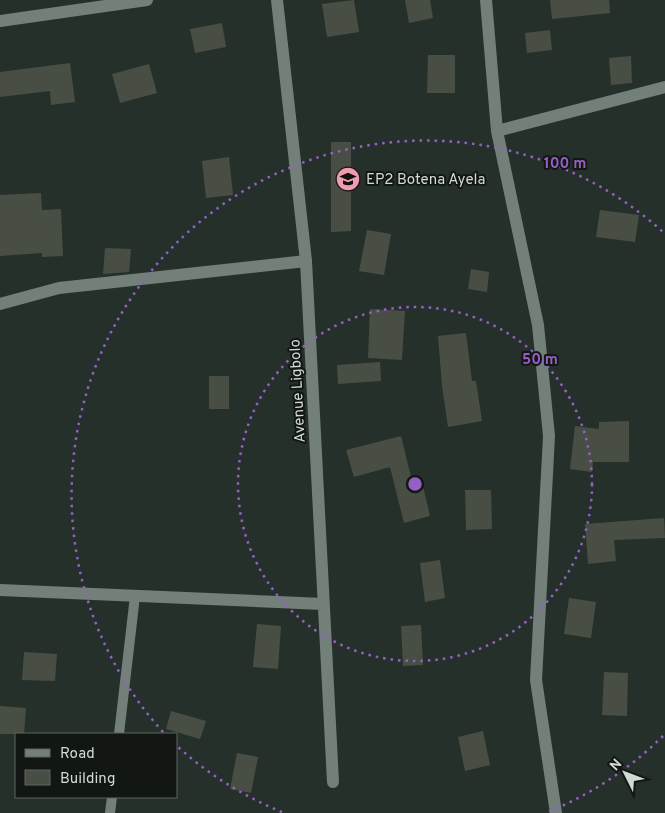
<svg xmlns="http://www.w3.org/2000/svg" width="665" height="813" font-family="Overpass,sans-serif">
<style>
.building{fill:#494e44}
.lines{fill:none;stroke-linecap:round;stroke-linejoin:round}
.service{stroke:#738079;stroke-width:10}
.minor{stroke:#738079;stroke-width:12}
.ring{fill:none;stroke:#9560c6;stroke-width:2.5;stroke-dasharray:2.5 5}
.labels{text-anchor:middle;stroke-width:4;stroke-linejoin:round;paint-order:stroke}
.poi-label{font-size:15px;fill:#d3dad6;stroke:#121714;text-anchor:start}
.street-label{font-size:15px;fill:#d3dad6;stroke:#121714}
.centre{fill:#9560c6;stroke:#121714;stroke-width:2.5}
.ring-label{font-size:15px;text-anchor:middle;font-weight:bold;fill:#9560c6;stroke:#121714;stroke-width:4;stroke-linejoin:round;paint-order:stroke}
</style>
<rect width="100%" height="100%" fill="#26302a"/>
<path class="building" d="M 354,0 L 359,32 L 327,37 L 322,4 Z
M 405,0 L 430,0 L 433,18 L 409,23 Z
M 550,0 L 609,0 L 610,13 L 552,19 Z
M 222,23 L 226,47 L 195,53 L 190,29 Z
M 550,30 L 552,50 L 527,53 L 525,33 Z
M 428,55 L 455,55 L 455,93 L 427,93 Z
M 631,56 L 632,83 L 611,85 L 609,58 Z
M 70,63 L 75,102 L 51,105 L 50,91 L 0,97 L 0,72 Z
M 149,64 L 157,93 L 120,103 L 112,74 Z
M 331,142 L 351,142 L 351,231 L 331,232 Z
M 229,157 L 233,195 L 206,198 L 202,161 Z
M 41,193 L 42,210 L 61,209 L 63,256 L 42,257 L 42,253 L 0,256 L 0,195 Z
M 600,210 L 639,215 L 635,242 L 596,237 Z
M 367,230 L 391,234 L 384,275 L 359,271 Z
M 105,248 L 131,249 L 129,272 L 103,274 Z
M 471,269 L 489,272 L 487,292 L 468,289 Z
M 370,309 L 405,311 L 402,360 L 368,358 Z
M 466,333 L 472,381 L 476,381 L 482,421 L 448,427 L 442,386 L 438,336 Z
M 380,362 L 381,381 L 338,384 L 337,365 Z
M 209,376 L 229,376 L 229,409 L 209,409 Z
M 629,421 L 629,462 L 593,462 L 592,472 L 570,469 L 575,426 L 599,429 L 599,422 Z
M 401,436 L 413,485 L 422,482 L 430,516 L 404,523 L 390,467 L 354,477 L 346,450 Z
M 465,490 L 491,490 L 492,529 L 466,530 Z
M 664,518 L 665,538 L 614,540 L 616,561 L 588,564 L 585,524 Z
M 440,560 L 445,598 L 425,602 L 420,563 Z
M 569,598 L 596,602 L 591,638 L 564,634 Z
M 257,624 L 281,626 L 278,669 L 253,667 Z
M 421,625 L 423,665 L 403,666 L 401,626 Z
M 24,652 L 57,654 L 55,681 L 22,680 Z
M 604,672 L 628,673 L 627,716 L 602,715 Z
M 0,706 L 26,708 L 24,734 L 0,734 Z
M 171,711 L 206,721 L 200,739 L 166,729 Z
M 483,731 L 490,765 L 465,771 L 458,737 Z
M 237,753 L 258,757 L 251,793 L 230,789 Z"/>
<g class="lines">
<path class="service" d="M 119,734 L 135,596
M 110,813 L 112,797"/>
<path class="minor" d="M 277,0 L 306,261 L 333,782
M 486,0 L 497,131 L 538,325 L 549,436 L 536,680 L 556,813
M 0,21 L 147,0
M 497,131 L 665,87
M 0,304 L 59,288 L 306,261
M 0,590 L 323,604"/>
</g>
<g class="ring">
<circle cx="415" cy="484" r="177"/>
<path d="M663 736A354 354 0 0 1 548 812M282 812A354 354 0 0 1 178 747M163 732A354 354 0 0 1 663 232"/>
</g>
<defs>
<g id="school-disc" transform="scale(1.25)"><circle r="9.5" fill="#f29ab0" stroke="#121714"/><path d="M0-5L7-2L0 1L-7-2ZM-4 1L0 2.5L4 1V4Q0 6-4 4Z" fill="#111"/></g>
</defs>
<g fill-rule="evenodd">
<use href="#school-disc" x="348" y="179"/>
</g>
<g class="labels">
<g class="poi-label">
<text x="366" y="184">EP2 Botena Ayela</text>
</g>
<g class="street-label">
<text transform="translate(297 391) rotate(-93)" y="5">Avenue Ligbolo</text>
</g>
</g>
<circle cx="415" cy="484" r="8" class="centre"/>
<g class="ring-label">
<text x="565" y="168">100 m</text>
<text x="540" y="364">50 m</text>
</g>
<rect x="15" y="733" width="162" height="65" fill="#121714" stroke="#5f6562"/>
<rect x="25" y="749" width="25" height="8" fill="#738079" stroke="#5f6562"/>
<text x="60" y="758" font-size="15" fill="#d3dad6">Road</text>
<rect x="25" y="770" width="25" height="15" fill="#494e44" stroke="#5f6562"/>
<text x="60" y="783" font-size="15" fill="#d3dad6">Building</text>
<g transform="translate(625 773) rotate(312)" stroke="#121714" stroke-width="4" paint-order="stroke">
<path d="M0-4L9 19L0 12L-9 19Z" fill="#d3dad6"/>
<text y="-8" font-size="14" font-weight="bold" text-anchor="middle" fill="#d3dad6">N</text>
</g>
</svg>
